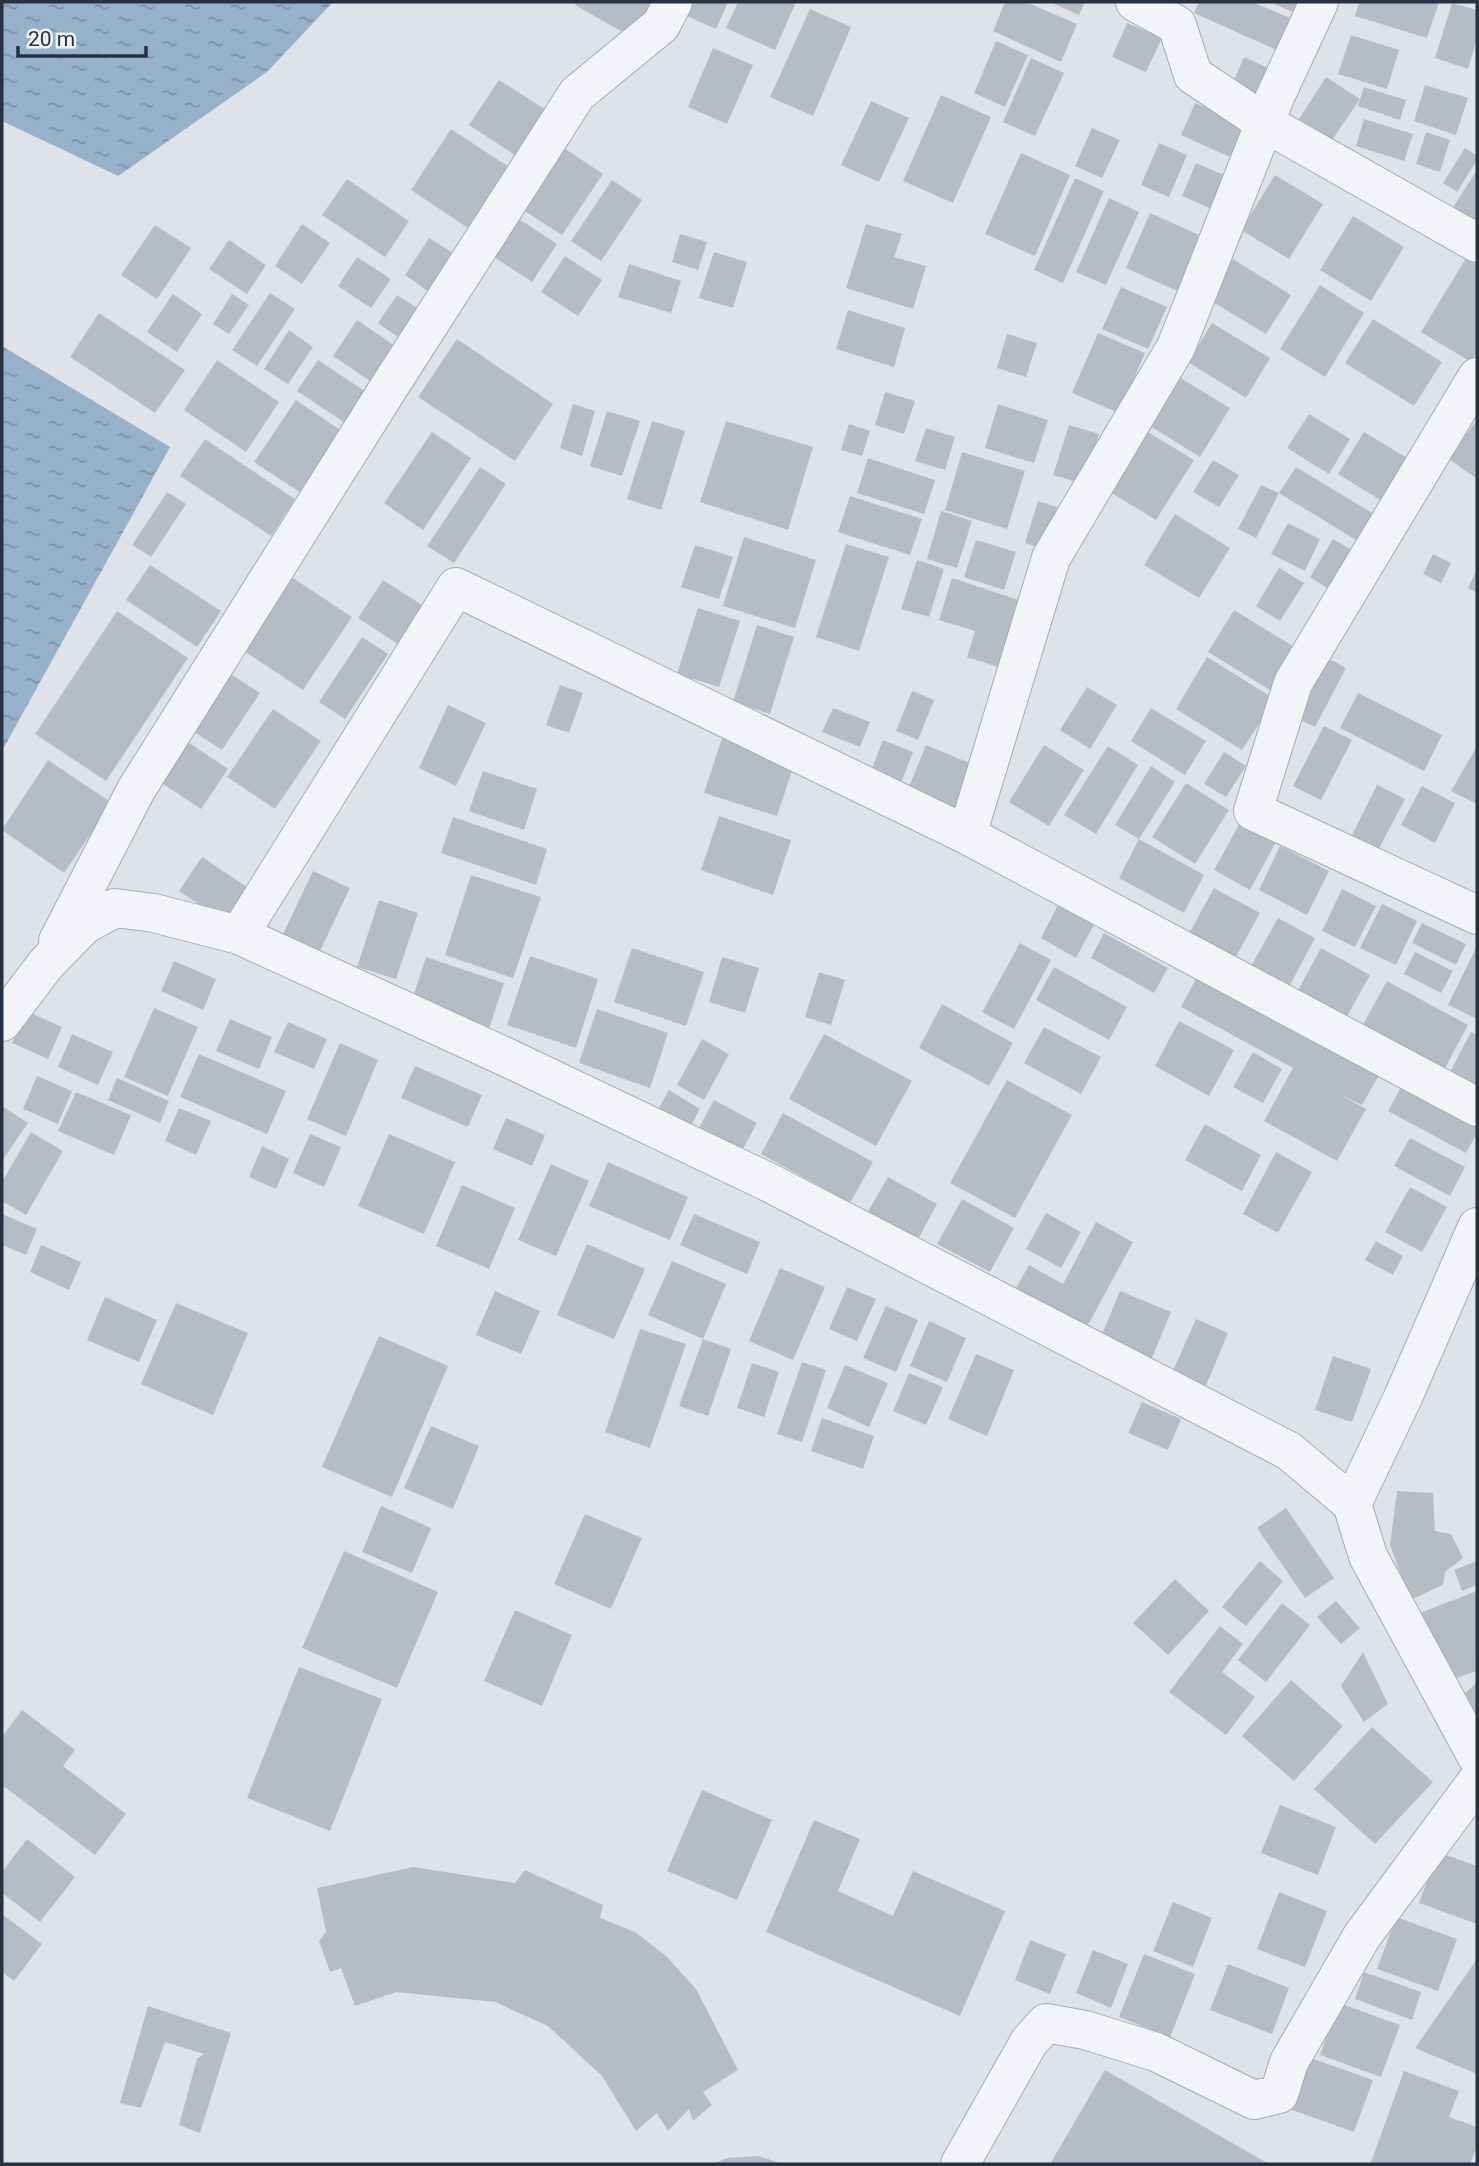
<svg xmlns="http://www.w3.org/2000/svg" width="1479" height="2166" font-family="Roboto,sans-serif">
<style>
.water{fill:url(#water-ripples)}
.building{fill:#b6bcc6}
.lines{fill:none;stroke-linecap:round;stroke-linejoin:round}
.minor-casing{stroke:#a4aab3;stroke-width:40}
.minor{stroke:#f2f4f7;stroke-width:38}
</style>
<defs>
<pattern id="water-ripples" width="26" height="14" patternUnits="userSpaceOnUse" patternTransform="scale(1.75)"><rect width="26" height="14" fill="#98b1cb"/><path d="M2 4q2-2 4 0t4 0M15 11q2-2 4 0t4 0" fill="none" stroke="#7c91a6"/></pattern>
</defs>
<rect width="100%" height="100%" fill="#dfe3e9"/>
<path class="water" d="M 2,2 L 333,2 L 267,72 L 118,176 L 2,121 Z
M 2,346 L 170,447 L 2,751 Z"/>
<path class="building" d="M 577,2 L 654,2 L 633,38 L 575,5 Z
M 683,2 L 728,2 L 716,29 L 678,12 Z
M 738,2 L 796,2 L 775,50 L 726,28 Z
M 1005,2 L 1026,2 L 1077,24 L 1061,62 L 993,31 Z
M 1050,2 L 1085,2 L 1079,15 Z
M 1199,2 L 1252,2 L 1295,20 L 1281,52 L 1194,13 Z
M 1270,2 L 1313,2 L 1306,18 Z
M 1359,2 L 1439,2 L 1427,38 L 1355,16 Z
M 1452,3 L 1477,10 L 1477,39 L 1468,69 L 1435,58 Z
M 810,9 L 851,27 L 813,116 L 770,97 Z
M 1127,23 L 1162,38 L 1146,72 L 1112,57 Z
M 1351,35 L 1399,50 L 1387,89 L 1338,74 Z
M 996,41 L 1028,55 L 1005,107 L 974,93 Z
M 713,48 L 753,65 L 727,124 L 688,107 Z
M 1244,57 L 1281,74 L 1264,110 L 1228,94 Z
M 1031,58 L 1064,73 L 1035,136 L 1003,122 Z
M 1326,77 L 1360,99 L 1332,140 L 1299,119 Z
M 499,80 L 548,111 L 518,157 L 469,125 Z
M 1425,85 L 1468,98 L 1456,135 L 1414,121 Z
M 1364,87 L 1406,100 L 1400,120 L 1358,106 Z
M 941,95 L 991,117 L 953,203 L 903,181 Z
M 871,101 L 909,118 L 879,182 L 841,165 Z
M 1195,103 L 1246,126 L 1232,158 L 1181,135 Z
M 1364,119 L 1413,134 L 1404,161 L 1356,146 Z
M 1092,128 L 1120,140 L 1102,178 L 1075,166 Z
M 451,129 L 515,171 L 474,232 L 411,190 Z
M 1426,132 L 1450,140 L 1440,172 L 1416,164 Z
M 1159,143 L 1187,155 L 1169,197 L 1141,185 Z
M 561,146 L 603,174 L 562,235 L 520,208 Z
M 1465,148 L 1477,156 L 1477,160 L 1457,192 L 1443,183 Z
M 1021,153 L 1070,175 L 1035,256 L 985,234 Z
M 1196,163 L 1235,180 L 1221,213 L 1182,196 Z
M 1477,170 L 1477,226 L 1452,209 Z
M 1275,175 L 1323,204 L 1289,259 L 1241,230 Z
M 1075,178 L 1104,191 L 1063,283 L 1034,270 Z
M 347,179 L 409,221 L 385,257 L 322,215 Z
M 612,180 L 642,200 L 601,261 L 571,241 Z
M 1109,198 L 1139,212 L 1106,285 L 1076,272 Z
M 1150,213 L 1206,238 L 1182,293 L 1126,268 Z
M 1353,216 L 1404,247 L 1371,301 L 1320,270 Z
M 519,219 L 557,244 L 532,282 L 494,257 Z
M 302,224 L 330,243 L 302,284 L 275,266 Z
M 866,224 L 902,234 L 894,257 L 926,266 L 913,309 L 846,288 Z
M 155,225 L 191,248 L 157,299 L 121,275 Z
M 680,234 L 707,242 L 698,270 L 672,262 Z
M 429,238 L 458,256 L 432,294 L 405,275 Z
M 229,240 L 266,265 L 247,294 L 209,269 Z
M 1471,250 L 1477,254 L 1477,352 L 1471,362 L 1421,332 Z
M 714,252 L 747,262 L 733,308 L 699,298 Z
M 565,256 L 602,280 L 578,316 L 541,292 Z
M 357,257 L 391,279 L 371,308 L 338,286 Z
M 1233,259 L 1291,295 L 1266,334 L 1208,299 Z
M 629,264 L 681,281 L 671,313 L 618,297 Z
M 1320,285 L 1364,313 L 1325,377 L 1280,349 Z
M 1121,287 L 1167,307 L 1148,349 L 1102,329 Z
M 270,293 L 295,309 L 257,366 L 232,350 Z
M 173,294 L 202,314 L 177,352 L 147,332 Z
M 232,294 L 249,305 L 229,334 L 213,324 Z
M 397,295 L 425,313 L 405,342 L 378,323 Z
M 848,310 L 905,328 L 894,367 L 836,349 Z
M 99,313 L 185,370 L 155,413 L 70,357 Z
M 1373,319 L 1442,362 L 1414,406 L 1345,363 Z
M 357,320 L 394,345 L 370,381 L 333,356 Z
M 1212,323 L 1270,358 L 1246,398 L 1188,362 Z
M 289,330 L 313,347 L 288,384 L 264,369 Z
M 1098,333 L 1145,353 L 1119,413 L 1072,393 Z
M 1007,334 L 1037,343 L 1026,377 L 997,368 Z
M 457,339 L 553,404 L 515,461 L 418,397 Z
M 217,360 L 279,402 L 246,452 L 184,410 Z
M 318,360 L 372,396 L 351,427 L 297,391 Z
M 1177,376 L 1230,408 L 1200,457 L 1147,424 Z
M 885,392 L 915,401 L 904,434 L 875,425 Z
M 296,400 L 343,432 L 301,493 L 254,462 Z
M 573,404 L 595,411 L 582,456 L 560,448 Z
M 998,404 L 1048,420 L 1034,463 L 985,448 Z
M 607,411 L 640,421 L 622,476 L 590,466 Z
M 1309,414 L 1350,439 L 1329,474 L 1287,448 Z
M 1477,419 L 1477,479 L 1449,459 Z
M 652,421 L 685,431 L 661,510 L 627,499 Z
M 726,421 L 813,447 L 788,530 L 700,502 Z
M 849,424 L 870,431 L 862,456 L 841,450 Z
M 1069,425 L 1099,434 L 1083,484 L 1053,475 Z
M 1138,426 L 1194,460 L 1156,520 L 1100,486 Z
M 926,428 L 955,437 L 945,470 L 915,461 Z
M 432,432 L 471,458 L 423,530 L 384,503 Z
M 1364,432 L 1409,459 L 1382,501 L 1338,474 Z
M 205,439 L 295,499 L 271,536 L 180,476 Z
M 962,452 L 1025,471 L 1007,529 L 945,510 Z
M 868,458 L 935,480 L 924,514 L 857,493 Z
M 1213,460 L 1239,475 L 1219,507 L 1193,492 Z
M 480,467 L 506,484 L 454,563 L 427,546 Z
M 1296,467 L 1377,516 L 1361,543 L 1279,493 Z
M 1261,485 L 1279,493 L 1256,538 L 1238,529 Z
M 167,492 L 186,504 L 151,557 L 132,545 Z
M 850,496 L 922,519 L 910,555 L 838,532 Z
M 1038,501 L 1057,507 L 1044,549 L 1025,543 Z
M 941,511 L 972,521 L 957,568 L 927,559 Z
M 1175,514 L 1230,548 L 1199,598 L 1144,565 Z
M 1288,523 L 1320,539 L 1305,571 L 1271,554 Z
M 744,537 L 816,560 L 795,628 L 723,606 Z
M 1333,539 L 1357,553 L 1333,592 L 1310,577 Z
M 976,540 L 1016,552 L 1004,590 L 964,577 Z
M 846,544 L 889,557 L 859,651 L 816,637 Z
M 695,545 L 733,557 L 719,599 L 681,587 Z
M 1433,554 L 1451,563 L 1441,583 L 1423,574 Z
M 917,560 L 944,569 L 929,617 L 901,609 Z
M 150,565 L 221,611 L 197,647 L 126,600 Z
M 1279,568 L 1304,583 L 1280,621 L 1256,606 Z
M 1477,569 L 1477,593 L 1468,588 Z
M 293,578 L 352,617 L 303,690 L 244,651 Z
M 952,578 L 1022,601 L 1001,668 L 967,657 L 975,631 L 939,620 Z
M 383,580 L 433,612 L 407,650 L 358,618 Z
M 698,608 L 740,621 L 719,687 L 677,674 Z
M 1234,610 L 1304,653 L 1278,695 L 1208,652 Z
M 117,611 L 188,658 L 106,781 L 35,734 Z
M 757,625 L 794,637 L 770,714 L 733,702 Z
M 362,637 L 388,654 L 345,719 L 319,702 Z
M 1318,653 L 1346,668 L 1315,727 L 1287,713 Z
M 1207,657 L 1275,699 L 1242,750 L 1176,709 Z
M 226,671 L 260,693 L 222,750 L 188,728 Z
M 560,685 L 583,693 L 569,733 L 546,725 Z
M 1087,687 L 1117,705 L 1090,749 L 1060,730 Z
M 912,691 L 934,700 L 918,740 L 896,731 Z
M 1358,693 L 1442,735 L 1424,771 L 1340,728 Z
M 448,705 L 486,723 L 456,786 L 419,768 Z
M 833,708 L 870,722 L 860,747 L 822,732 Z
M 1151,708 L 1206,741 L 1185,775 L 1131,741 Z
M 273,709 L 321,741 L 275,809 L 227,777 Z
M 1324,726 L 1352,740 L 1321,800 L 1293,786 Z
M 722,738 L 795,762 L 777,816 L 704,793 Z
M 185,740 L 228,769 L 201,809 L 157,780 Z
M 883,740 L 913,752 L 899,788 L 869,776 Z
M 926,745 L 972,764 L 953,811 L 907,792 Z
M 1044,745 L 1084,770 L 1049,826 L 1009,802 Z
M 1108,746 L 1138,765 L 1096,834 L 1064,815 Z
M 1477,746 L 1477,804 L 1451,791 Z
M 1224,752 L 1246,766 L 1226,797 L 1204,784 Z
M 48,760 L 112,803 L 64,873 L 2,830 Z
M 1151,766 L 1175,782 L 1139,839 L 1204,875 L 1184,913 L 1119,878 L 1139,839 L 1115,825 Z
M 483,771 L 537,789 L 524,830 L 469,811 Z
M 1186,783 L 1229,810 L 1195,864 L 1152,837 Z
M 1377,785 L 1405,799 L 1374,858 L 1347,845 Z
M 1422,786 L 1455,803 L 1435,843 L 1401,825 Z
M 719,816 L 791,840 L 773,895 L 701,870 Z
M 453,817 L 547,849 L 536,885 L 441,853 Z
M 1240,823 L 1276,842 L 1250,890 L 1214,870 Z
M 1280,846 L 1329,871 L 1307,915 L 1259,890 Z
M 202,857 L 247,887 L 224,921 L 179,891 Z
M 313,871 L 350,888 L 320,951 L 283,934 Z
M 471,875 L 541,897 L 513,978 L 445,955 Z
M 1214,888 L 1260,913 L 1232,964 L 1186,939 Z
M 1342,889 L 1376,906 L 1355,947 L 1322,931 Z
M 379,900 L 418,913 L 396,979 L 357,967 Z
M 1059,903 L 1095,923 L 1076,958 L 1041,938 Z
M 1382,904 L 1417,921 L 1396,965 L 1360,948 Z
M 1278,918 L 1315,938 L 1288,989 L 1250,968 Z
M 1422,923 L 1466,944 L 1456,965 L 1412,943 Z
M 1104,933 L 1168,968 L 1154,993 L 1091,958 Z
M 1020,943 L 1051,960 L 1014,1029 L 982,1012 Z
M 1477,946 L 1477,1019 L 1448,1005 Z
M 632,948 L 704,972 L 686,1026 L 614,1002 Z
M 1321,948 L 1370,975 L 1346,1018 L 1297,992 Z
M 1415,952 L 1453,971 L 1441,993 L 1404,974 Z
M 530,956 L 598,979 L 576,1048 L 507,1025 Z
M 426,957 L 504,983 L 489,1029 L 411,1003 Z
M 722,957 L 759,968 L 745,1013 L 709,1002 Z
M 174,961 L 216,979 L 203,1010 L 161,991 Z
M 1054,967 L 1127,1007 L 1109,1040 L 1036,1000 Z
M 819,972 L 845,980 L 831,1025 L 805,1017 Z
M 1199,973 L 1380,1073 L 1362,1105 L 1337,1093 L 1366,1109 L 1337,1161 L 1264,1121 L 1293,1068 L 1181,1007 Z
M 1387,981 L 1468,1025 L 1444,1070 L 1362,1026 Z
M 942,1004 L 1013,1043 L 989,1086 L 919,1048 Z
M 154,1008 L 198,1027 L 168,1096 L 124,1077 Z
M 597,1009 L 668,1033 L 650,1088 L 579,1063 Z
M 26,1011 L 62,1027 L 48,1059 L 12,1043 Z
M 230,1019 L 272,1037 L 259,1069 L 216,1051 Z
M 1179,1021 L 1234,1050 L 1209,1096 L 1155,1066 Z
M 288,1022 L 327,1039 L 314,1069 L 274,1052 Z
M 1044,1027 L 1101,1057 L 1081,1094 L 1024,1063 Z
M 1471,1032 L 1477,1035 L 1477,1089 L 1449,1074 Z
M 72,1034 L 113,1052 L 98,1085 L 58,1067 Z
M 824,1034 L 912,1081 L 876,1146 L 789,1099 Z
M 702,1039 L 729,1054 L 704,1100 L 677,1085 Z
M 340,1043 L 378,1060 L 346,1136 L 307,1119 Z
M 1253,1052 L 1282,1069 L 1263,1103 L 1233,1087 Z
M 199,1054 L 286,1091 L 267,1134 L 180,1097 Z
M 415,1066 L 482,1095 L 468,1127 L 401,1098 Z
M 37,1076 L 72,1091 L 58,1124 L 23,1109 Z
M 117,1078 L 169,1101 L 160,1123 L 108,1100 Z
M 1007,1080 L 1072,1115 L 1015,1218 L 950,1183 Z
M 1405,1080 L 1477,1120 L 1477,1133 L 1466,1153 L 1388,1111 Z
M 669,1090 L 700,1109 L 689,1129 L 657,1111 Z
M 76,1092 L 131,1115 L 114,1155 L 58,1131 Z
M 714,1100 L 757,1123 L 739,1156 L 697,1132 Z
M 2,1106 L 28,1123 L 2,1161 Z
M 179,1108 L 211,1121 L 196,1155 L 165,1141 Z
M 783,1113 L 873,1162 L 850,1203 L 761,1154 Z
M 506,1118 L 545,1135 L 532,1166 L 493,1149 Z
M 1205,1124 L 1261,1155 L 1242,1191 L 1185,1160 Z
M 31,1132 L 63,1151 L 26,1215 L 2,1201 L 2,1182 Z
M 310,1134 L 341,1147 L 324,1187 L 293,1173 Z
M 389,1134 L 455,1162 L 424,1234 L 358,1206 Z
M 1410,1138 L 1465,1167 L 1450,1196 L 1394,1166 Z
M 262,1146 L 289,1159 L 276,1189 L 249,1177 Z
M 1276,1152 L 1312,1172 L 1278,1233 L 1243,1214 Z
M 608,1162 L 688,1197 L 670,1240 L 589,1206 Z
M 551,1164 L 589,1181 L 556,1256 L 518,1240 Z
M 888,1177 L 937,1204 L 916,1243 L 866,1215 Z
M 462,1185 L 515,1208 L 489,1269 L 436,1246 Z
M 1410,1187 L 1447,1207 L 1422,1252 L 1385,1232 Z
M 962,1199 L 1014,1228 L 990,1272 L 937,1244 Z
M 1046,1213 L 1081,1232 L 1061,1268 L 1026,1249 Z
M 2,1214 L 37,1229 L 26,1255 L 2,1245 Z
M 694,1214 L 760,1242 L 747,1274 L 680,1245 Z
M 1096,1222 L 1133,1242 L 1082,1336 L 1011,1297 L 1029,1265 L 1063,1284 Z
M 1376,1241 L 1403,1256 L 1393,1275 L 1365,1260 Z
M 587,1244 L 645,1269 L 614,1339 L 557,1315 Z
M 41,1245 L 81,1262 L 69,1290 L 30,1272 Z
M 672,1261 L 726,1284 L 703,1339 L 648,1315 Z
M 780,1268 L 825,1287 L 793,1360 L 749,1341 Z
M 847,1287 L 876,1299 L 857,1341 L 829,1329 Z
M 495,1291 L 540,1311 L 521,1354 L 476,1335 Z
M 1120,1291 L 1171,1312 L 1151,1360 L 1101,1337 Z
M 105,1297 L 157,1320 L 139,1362 L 87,1340 Z
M 176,1303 L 248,1333 L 213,1415 L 141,1384 Z
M 886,1306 L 918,1320 L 896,1372 L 863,1358 Z
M 1196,1319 L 1228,1333 L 1205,1388 L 1172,1373 Z
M 929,1321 L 966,1338 L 947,1382 L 910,1366 Z
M 640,1329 L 686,1344 L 650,1448 L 605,1432 Z
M 379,1336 L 448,1366 L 392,1497 L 322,1467 Z
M 703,1339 L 731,1349 L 708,1416 L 679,1406 Z
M 976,1354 L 1014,1370 L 987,1436 L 948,1419 Z
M 1333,1356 L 1371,1369 L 1352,1422 L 1315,1410 Z
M 802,1362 L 826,1370 L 802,1442 L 777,1434 Z
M 752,1363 L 779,1372 L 764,1417 L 737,1408 Z
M 845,1365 L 888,1383 L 869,1427 L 827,1408 Z
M 909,1373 L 943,1387 L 926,1425 L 893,1411 Z
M 1142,1402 L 1181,1419 L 1168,1450 L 1128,1433 Z
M 822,1418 L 874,1436 L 863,1469 L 811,1451 Z
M 431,1426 L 479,1446 L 453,1509 L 404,1488 Z
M 1397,1491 L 1433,1493 L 1435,1531 L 1451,1534 L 1463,1558 L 1445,1572 L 1443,1585 L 1410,1600 L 1390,1545 Z
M 381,1506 L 431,1528 L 412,1573 L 362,1552 Z
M 1286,1508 L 1334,1578 L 1305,1598 L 1257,1528 Z
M 585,1514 L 642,1538 L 611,1609 L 554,1584 Z
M 344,1551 L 438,1592 L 397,1688 L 302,1648 Z
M 1260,1561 L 1283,1581 L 1246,1626 L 1222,1607 Z
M 1477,1561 L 1477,1585 L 1462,1591 L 1454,1570 Z
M 1175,1579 L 1209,1611 L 1168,1655 L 1133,1623 Z
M 1477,1591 L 1477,1654 L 1475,1656 L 1477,1671 L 1450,1680 L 1417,1614 Z
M 1336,1601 L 1360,1628 L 1341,1644 L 1317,1617 Z
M 1282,1603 L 1310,1625 L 1266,1682 L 1238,1660 Z
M 515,1610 L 572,1635 L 542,1706 L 484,1681 Z
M 1220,1626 L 1243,1644 L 1222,1672 L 1255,1697 L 1226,1735 L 1169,1692 Z
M 1363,1652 L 1388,1704 L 1364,1722 L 1341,1686 Z
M 299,1667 L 382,1699 L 330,1831 L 247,1798 Z
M 1291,1680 L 1343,1726 L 1294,1781 L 1242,1736 Z
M 1477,1682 L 1477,1718 L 1455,1703 Z
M 22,1710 L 75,1750 L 63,1766 L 126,1814 L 95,1855 L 2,1785 L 2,1737 Z
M 1372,1727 L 1433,1782 L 1375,1844 L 1314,1789 Z
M 702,1790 L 772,1820 L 737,1900 L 667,1871 Z
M 1280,1805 L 1336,1827 L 1318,1875 L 1261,1853 Z
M 814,1820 L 860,1839 L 838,1891 L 893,1916 L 913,1871 L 1005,1911 L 960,2016 L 766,1932 Z
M 27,1839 L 75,1877 L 40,1922 L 2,1893 L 2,1872 Z
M 1438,1852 L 1477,1866 L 1477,1924 L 1419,1903 Z
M 413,1867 L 515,1883 L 525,1870 L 603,1905 L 600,1918 L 635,1932 L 666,1956 L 696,1989 L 738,2070 L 703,2092 L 712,2105 L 693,2121 L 689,2109 L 668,2131 L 657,2113 L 636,2131 L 602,2076 L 548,2026 L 495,2002 L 396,1992 L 355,2006 L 341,1968 L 330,1972 L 319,1941 L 326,1932 L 317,1888 Z
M 1279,1892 L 1327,1911 L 1305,1967 L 1257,1949 Z
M 1173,1902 L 1212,1918 L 1193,1967 L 1153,1951 Z
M 2,1914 L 42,1944 L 14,1981 L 2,1972 Z
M 1396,1917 L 1457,1939 L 1438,1991 L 1377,1969 Z
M 1030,1940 L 1066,1954 L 1050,1994 L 1015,1980 Z
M 1093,1950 L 1128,1964 L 1111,2008 L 1076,1993 Z
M 1144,1954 L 1195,1974 L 1170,2037 L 1119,2017 Z
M 1477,1959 L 1477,2074 L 1415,2048 Z
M 1228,1964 L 1289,1988 L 1272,2034 L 1210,2010 Z
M 1364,1972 L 1421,1992 L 1412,2020 L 1355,1999 Z
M 1339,2003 L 1400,2025 L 1381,2077 L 1320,2055 Z
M 148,2006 L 231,2033 L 200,2133 L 179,2125 L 197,2059 L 204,2054 L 165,2042 L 141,2108 L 120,2103 Z
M 1311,2058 L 1373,2080 L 1354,2132 L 1292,2110 Z
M 1105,2070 L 1269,2164 L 1050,2164 Z
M 1404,2071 L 1459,2091 L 1449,2117 L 1477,2127 L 1477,2146 L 1470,2164 L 1377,2164 L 1371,2162 Z
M 759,2156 L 783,2164 L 713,2164 L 727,2158 Z"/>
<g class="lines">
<g class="minor-casing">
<path id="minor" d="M 1135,2 L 1177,25 L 1193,75 L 1265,123 L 1477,243
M 1477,377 L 1293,683 L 1253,811 L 1477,915
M 967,835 L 1477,1107
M 239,935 L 456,587 L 967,835 L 1051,558 L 1176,347 L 1275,97 L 1319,2
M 58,941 L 136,790 L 391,384 L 577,94 L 661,25 L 673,2
M 2,1022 L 46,964 L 84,925 L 115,908 L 154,913 L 239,935 L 508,1058 L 766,1181 L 1289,1451 L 1352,1504 L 1368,1556 L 1477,1757
M 1352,1504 L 1404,1395 L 1477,1227
M 960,2164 L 1029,2042 L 1046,2023 L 1085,2030 L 1156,2052 L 1254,2100 L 1279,2094 L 1289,2062 L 1362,1936 L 1477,1781"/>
</g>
<use href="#minor" class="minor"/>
</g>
<rect width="1479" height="2166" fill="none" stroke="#273141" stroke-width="7"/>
<path d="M18 46v10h128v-10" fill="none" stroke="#273141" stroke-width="3.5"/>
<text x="28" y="46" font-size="21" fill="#273141" stroke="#eff2f7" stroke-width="5" paint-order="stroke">20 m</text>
</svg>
